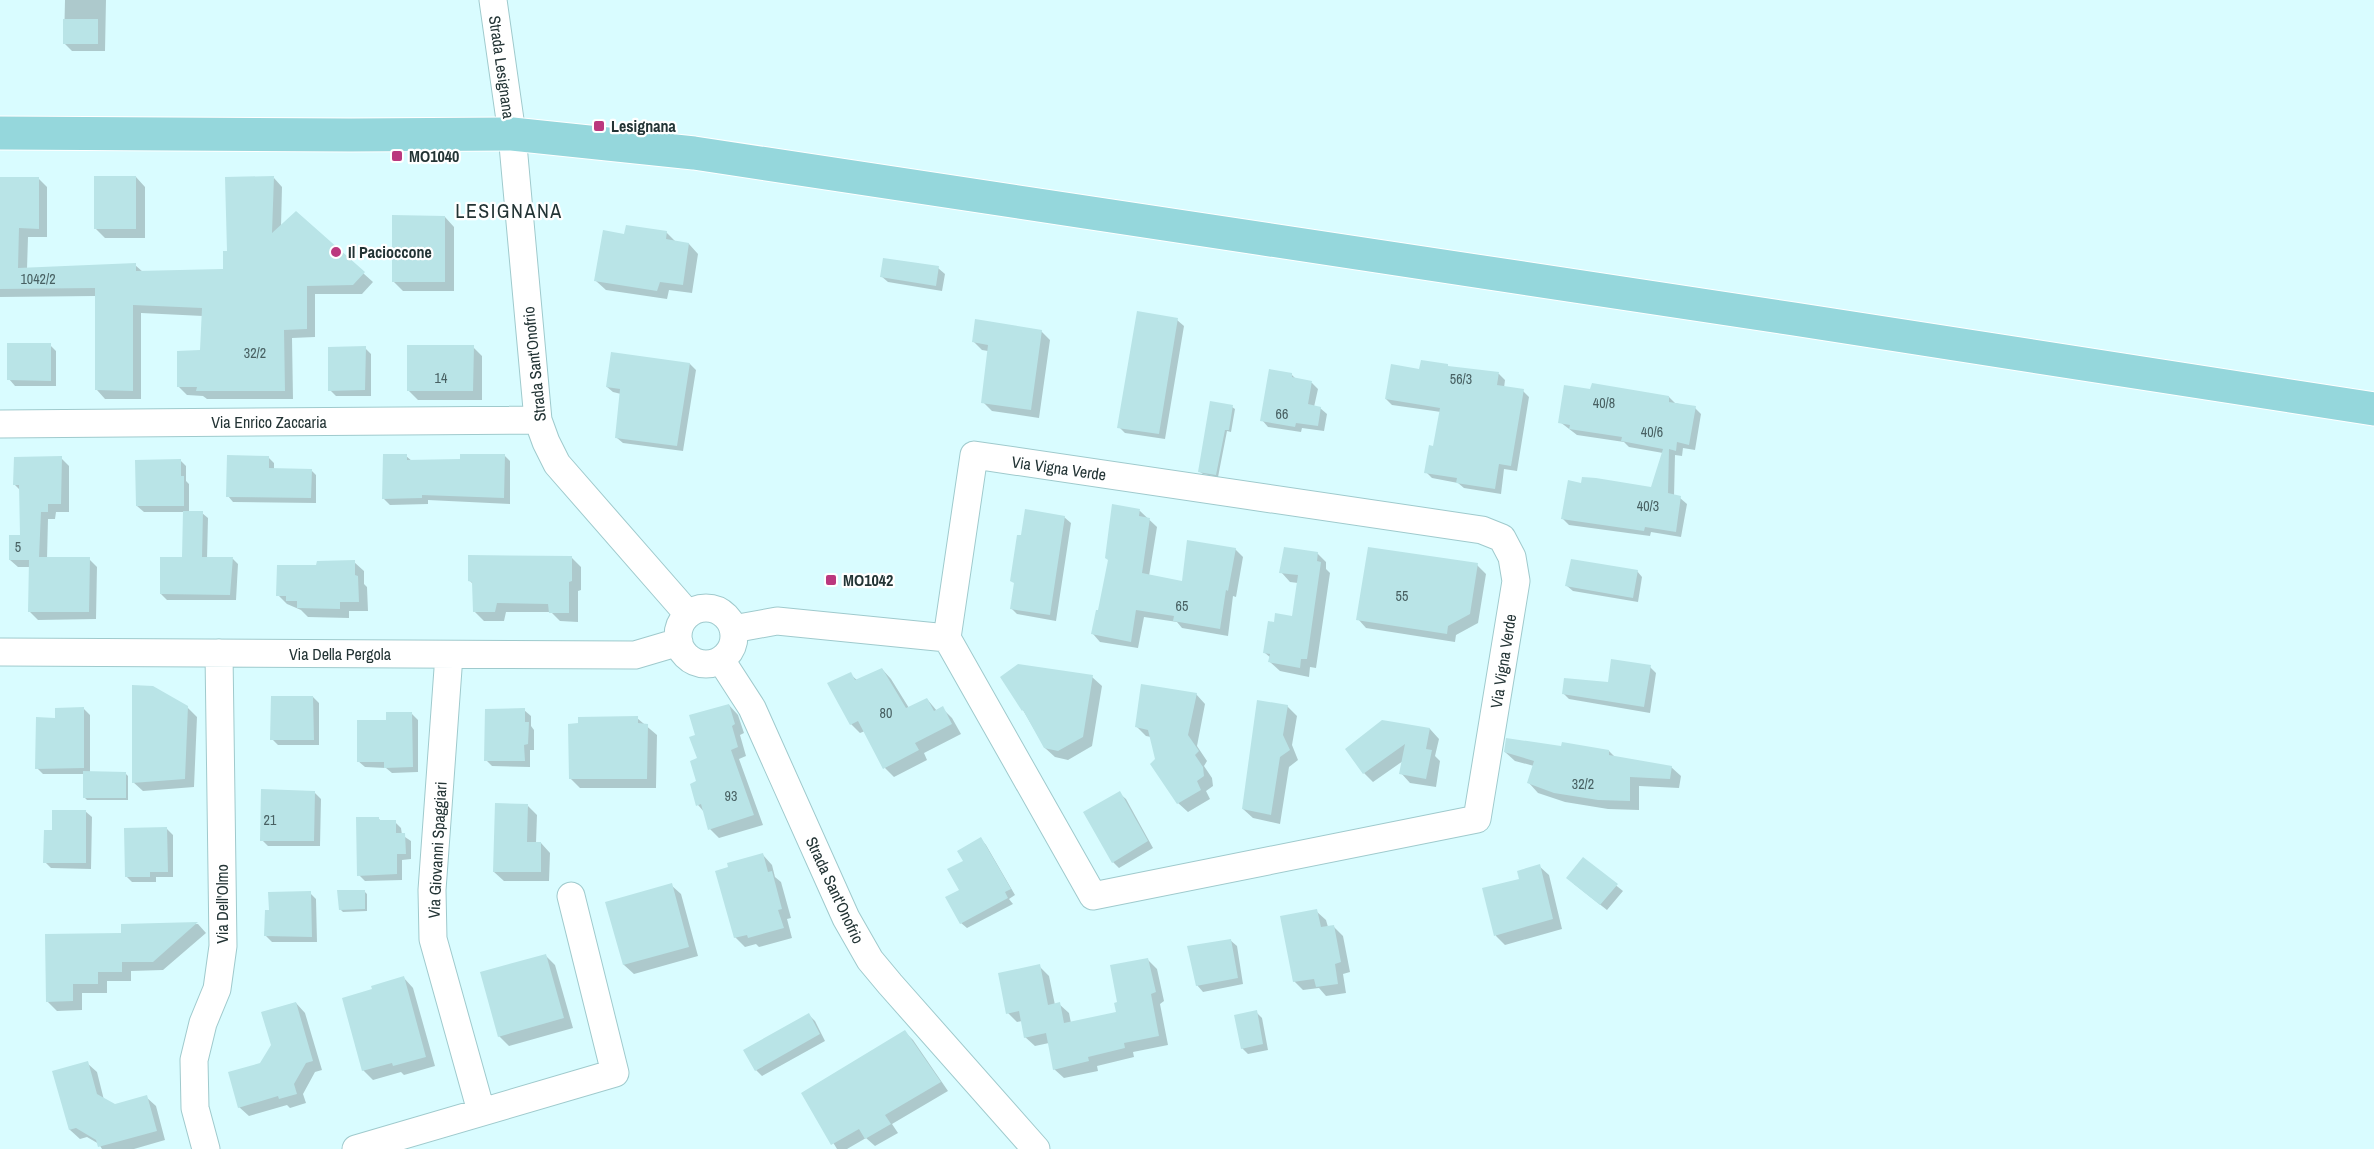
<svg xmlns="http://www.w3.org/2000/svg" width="2374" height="1149" font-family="'Archivo Narrow',sans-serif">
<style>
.shadow{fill:#0003}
.building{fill:#b9e4e7}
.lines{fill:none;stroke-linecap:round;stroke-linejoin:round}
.street-casing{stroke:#9fcacd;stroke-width:29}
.primary-casing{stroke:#fff;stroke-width:35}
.street{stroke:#fff;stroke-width:27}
.primary{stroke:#95d7dc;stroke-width:33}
.poi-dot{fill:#bb387e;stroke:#fff;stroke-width:2}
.labels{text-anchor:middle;stroke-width:4.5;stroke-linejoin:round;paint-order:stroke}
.number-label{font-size:14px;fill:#486062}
.street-label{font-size:16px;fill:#233435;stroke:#fff}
.poi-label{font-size:16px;font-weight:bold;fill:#233435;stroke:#fff;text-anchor:start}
.quarter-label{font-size:20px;letter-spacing:1.5px;fill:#233435;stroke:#fff}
</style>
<rect width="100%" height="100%" fill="#d9fcff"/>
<path class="shadow" d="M 65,0 L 106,0 L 105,51 L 72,51 L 64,43 Z
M 136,177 L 145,187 L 145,238 L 105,238 L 95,228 Z
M 274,178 L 282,187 L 281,227 L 296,213 L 373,282 L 362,294 L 315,294 L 315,337 L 292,338 L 293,399 L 207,399 L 203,396 L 187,395 L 178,386 L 201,352 L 203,316 L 141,313 L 141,399 L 105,399 L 97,390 L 96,296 L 0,297 L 0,179 L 39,179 L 47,187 L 47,237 L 28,237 L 27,269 L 135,265 L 143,272 L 225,271 L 228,252 Z
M 445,217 L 454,227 L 454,291 L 403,291 L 393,281 Z
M 666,232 L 676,242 L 689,244 L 698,254 L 692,293 L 669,290 L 667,299 L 606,290 L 596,281 L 626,236 Z
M 938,268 L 945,274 L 942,291 L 888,282 L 881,276 Z
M 1177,320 L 1184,326 L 1165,439 L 1125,433 L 1119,427 Z
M 1041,331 L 1050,340 L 1039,418 L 992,411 L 983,402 L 988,351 L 982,350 L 973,341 Z
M 50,345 L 56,351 L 56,386 L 15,386 L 9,379 Z
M 473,347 L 482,356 L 482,400 L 418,400 L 408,390 Z
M 365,348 L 371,354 L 371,396 L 336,396 L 330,390 Z
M 690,364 L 696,370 L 683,451 L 623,443 L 617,438 L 621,394 L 613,392 L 607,387 Z
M 1450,368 L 1499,374 L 1505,380 L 1504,388 L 1523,391 L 1529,397 L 1517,471 L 1504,469 L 1501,494 L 1464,488 L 1458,483 L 1432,478 L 1426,472 L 1434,448 L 1441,412 L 1392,405 L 1386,399 L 1421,371 Z
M 1291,374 L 1297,380 L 1312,383 L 1318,389 L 1314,407 L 1320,408 L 1327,414 L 1324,431 L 1302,428 L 1301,432 L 1268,427 L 1262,420 Z
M 1669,397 L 1675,403 L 1695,408 L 1701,414 L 1695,450 L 1683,448 L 1682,456 L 1675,455 L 1674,496 L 1680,498 L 1687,504 L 1681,537 L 1651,532 L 1650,536 L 1569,525 L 1563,519 L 1652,489 L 1663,453 L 1629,447 L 1624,442 L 1577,435 L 1560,422 Z
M 1232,407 L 1235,409 L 1231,432 L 1227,431 L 1218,477 L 1203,474 L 1200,472 Z
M 504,455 L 510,461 L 510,504 L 428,500 L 428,504 L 390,505 L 384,499 L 406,456 L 412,461 L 461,461 Z
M 268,457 L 274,463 L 274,470 L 311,470 L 316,475 L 316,503 L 233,502 L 228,496 Z
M 61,458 L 69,466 L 69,512 L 56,512 L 55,519 L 48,519 L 47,559 L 89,559 L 97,567 L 96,619 L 38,620 L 30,612 L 30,567 L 18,567 L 10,560 L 21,537 L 21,491 L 14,484 Z
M 180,460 L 186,466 L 186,481 L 189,484 L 189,513 L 202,513 L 208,518 L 207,559 L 233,559 L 238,564 L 236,600 L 167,600 L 161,594 L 183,559 L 185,512 L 144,512 L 137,506 Z
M 1113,506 L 1140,511 L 1157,527 L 1149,576 L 1183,583 L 1235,549 L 1243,557 L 1236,597 L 1233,596 L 1228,636 L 1182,628 L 1177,622 L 1144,617 L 1138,648 L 1100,642 L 1093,634 L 1100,612 L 1110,561 Z
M 1064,517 L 1071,523 L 1056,621 L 1017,614 L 1011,608 Z
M 1317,553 L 1326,562 L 1326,569 L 1330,573 L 1316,668 L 1310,667 L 1309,677 L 1280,671 L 1270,662 L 1271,658 L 1265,653 L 1275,624 L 1293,617 L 1298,583 L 1290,582 L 1281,572 Z
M 572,558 L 581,567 L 581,590 L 578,591 L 578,622 L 560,621 L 551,612 L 506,612 L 504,621 L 484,621 L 474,611 L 474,585 L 469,580 Z
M 354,562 L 364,571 L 364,584 L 367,587 L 368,611 L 349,611 L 349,618 L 308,617 L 301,610 L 287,604 L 278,595 L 317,566 Z
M 1477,565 L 1486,574 L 1478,623 L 1456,635 L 1455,642 L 1366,628 L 1358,619 Z
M 1637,571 L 1642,577 L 1638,602 L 1573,591 L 1567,586 Z
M 1650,667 L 1656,673 L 1650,713 L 1569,699 L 1563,693 L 1609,684 Z
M 882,669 L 891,679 L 909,708 L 927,699 L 937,711 L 942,708 L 952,718 L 961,734 L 924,753 L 927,760 L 894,777 L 885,768 L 865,731 L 860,733 L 851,724 L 850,674 L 858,681 Z
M 1092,677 L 1102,686 L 1092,746 L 1068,760 L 1055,757 L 1045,748 L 1023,710 Z
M 1196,694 L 1205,704 L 1197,746 L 1207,761 L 1204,766 L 1212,778 L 1213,786 L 1206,791 L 1210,799 L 1188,812 L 1178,803 L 1157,760 L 1151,737 L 1146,736 L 1137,727 Z
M 313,697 L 319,703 L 319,745 L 278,745 L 272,739 Z
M 729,705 L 738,715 L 744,733 L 740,735 L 746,756 L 739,759 L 763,825 L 719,838 L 710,829 L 705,813 L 698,805 L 697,736 Z
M 1287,706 L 1297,716 L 1292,745 L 1298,760 L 1289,767 L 1280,824 L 1253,818 L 1243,809 Z
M 187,707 L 197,717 L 194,787 L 143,791 L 133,782 Z
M 84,709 L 90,715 L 90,773 L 125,773 L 128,776 L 128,800 L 87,800 L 85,798 L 84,774 L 43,774 L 37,768 L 56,719 Z
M 524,710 L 531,716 L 531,726 L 534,730 L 534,750 L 530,750 L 530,767 L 492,766 L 486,760 Z
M 412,714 L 418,720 L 418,772 L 392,773 L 386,768 L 365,767 L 358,761 L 387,721 Z
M 637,718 L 657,735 L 656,788 L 580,788 L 570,778 Z
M 1383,722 L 1430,729 L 1439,739 L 1435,756 L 1440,761 L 1436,787 L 1410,783 L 1401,773 L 1403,761 L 1373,782 L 1364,773 Z
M 1563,748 L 1609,751 L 1615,757 L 1671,767 L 1681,776 L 1679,788 L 1639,786 L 1639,810 L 1608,809 L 1565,802 L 1538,793 L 1529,783 L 1534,766 L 1515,761 L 1505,752 Z
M 314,792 L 321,799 L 320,846 L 268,846 L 262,840 Z
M 1119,793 L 1126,799 L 1153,848 L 1119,868 L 1113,862 Z
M 528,806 L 537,815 L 536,843 L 541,843 L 550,853 L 549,881 L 504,881 L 494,872 Z
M 85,811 L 92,817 L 91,869 L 51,868 L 45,862 L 53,832 Z
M 378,818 L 382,822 L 395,822 L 401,828 L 402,835 L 411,841 L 411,859 L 402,860 L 402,880 L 365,881 L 359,875 Z
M 167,829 L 173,835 L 173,877 L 156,877 L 156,882 L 132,882 L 126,876 Z
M 981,839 L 986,845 L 1015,895 L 1009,899 L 1013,904 L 967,928 L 961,923 L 965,861 Z
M 763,855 L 772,865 L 775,877 L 781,882 L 791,918 L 787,919 L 792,938 L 759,947 L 756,944 L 745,947 L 735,937 Z
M 1583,859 L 1623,891 L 1607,910 L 1574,884 Z
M 1539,866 L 1549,875 L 1562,929 L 1505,945 L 1496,936 L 1484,889 L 1520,880 Z
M 671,885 L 681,894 L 698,956 L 634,974 L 624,965 L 607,903 Z
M 364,891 L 367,894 L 367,911 L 343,912 L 340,909 Z
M 310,893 L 316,899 L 317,942 L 272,942 L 266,936 L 271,911 Z
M 1316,911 L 1326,920 L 1328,927 L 1333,926 L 1343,936 L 1350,972 L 1343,974 L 1346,993 L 1326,996 L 1319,988 L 1303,990 L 1294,981 Z
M 198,924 L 206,933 L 163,970 L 131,971 L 131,981 L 107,981 L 107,993 L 82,993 L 82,1010 L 57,1011 L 47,1001 L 123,935 L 123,925 Z
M 1230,940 L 1237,946 L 1243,984 L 1203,992 L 1197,985 Z
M 546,956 L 555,965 L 573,1028 L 509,1046 L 499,1036 Z
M 1147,959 L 1157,969 L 1164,1001 L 1160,1004 L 1168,1045 L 1133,1052 L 1134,1057 L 1097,1066 L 1098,1071 L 1064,1078 L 1054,1069 L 1049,1043 L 1035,1046 L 1025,1037 L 1022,1021 L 1017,1022 L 1008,1013 L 1039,966 L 1049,976 L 1055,1005 L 1059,1004 L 1069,1013 L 1071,1023 L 1118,1014 Z
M 404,978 L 413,988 L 435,1066 L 404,1075 L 401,1072 L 373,1080 L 363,1070 L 373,990 Z
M 296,1003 L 305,1013 L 322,1070 L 315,1072 L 303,1094 L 306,1103 L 290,1108 L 287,1105 L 249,1116 L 239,1107 Z
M 1256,1012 L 1262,1018 L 1268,1050 L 1248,1054 L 1242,1048 Z
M 809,1015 L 815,1021 L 825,1041 L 762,1076 L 756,1070 Z
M 905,1032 L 913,1040 L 948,1091 L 892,1124 L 898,1133 L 875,1146 L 866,1138 L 847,1149 L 837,1149 L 803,1093 Z
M 87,1063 L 97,1072 L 104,1100 L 114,1106 L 146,1097 L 156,1106 L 165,1140 L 134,1149 L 102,1149 L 99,1144 L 87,1137 L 80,1139 L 70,1130 L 54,1072 Z"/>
<path class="building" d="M 63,19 L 98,19 L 98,44 L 63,44 Z
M 94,176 L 136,176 L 136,229 L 94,229 Z
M 274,176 L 272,233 L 296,211 L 365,272 L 353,285 L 307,286 L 307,329 L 284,330 L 285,391 L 196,391 L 197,387 L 177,387 L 177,351 L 200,350 L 202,308 L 133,305 L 133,391 L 95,390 L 95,288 L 0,289 L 0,177 L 39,177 L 39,229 L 19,228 L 18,268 L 136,263 L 136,271 L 223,269 L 223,251 L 227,251 L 225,177 Z
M 392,215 L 445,216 L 445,282 L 392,282 Z
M 626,225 L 667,231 L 666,239 L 689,243 L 683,285 L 660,282 L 657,291 L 594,281 L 603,230 L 624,234 Z
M 883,258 L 939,266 L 936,286 L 880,277 Z
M 1137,311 L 1178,318 L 1159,434 L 1117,428 Z
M 975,319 L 1042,330 L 1031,410 L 981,403 L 988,345 L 972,342 Z
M 7,343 L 51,343 L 51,381 L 7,380 Z
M 407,345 L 474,345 L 473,391 L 407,391 Z
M 366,346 L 365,390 L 328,391 L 328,347 Z
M 611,352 L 690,363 L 677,446 L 615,438 L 620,389 L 606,387 Z
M 1421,360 L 1448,364 L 1448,366 L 1499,372 L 1497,385 L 1524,389 L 1511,466 L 1499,464 L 1495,489 L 1456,483 L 1457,478 L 1424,473 L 1429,445 L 1433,446 L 1440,408 L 1385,399 L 1391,364 L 1419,369 Z
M 1269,369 L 1292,373 L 1292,377 L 1312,381 L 1308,404 L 1321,407 L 1318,426 L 1296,423 L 1295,427 L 1260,421 Z
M 1592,383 L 1669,396 L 1669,402 L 1696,406 L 1689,445 L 1677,442 L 1676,451 L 1669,449 L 1668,493 L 1681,496 L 1676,532 L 1645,527 L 1644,531 L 1561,519 L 1568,480 L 1581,483 L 1582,477 L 1596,478 L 1651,487 L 1663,449 L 1621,441 L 1622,437 L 1569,429 L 1570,425 L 1558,423 L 1564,385 L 1590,389 Z
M 1210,401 L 1233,405 L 1229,430 L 1225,430 L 1216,475 L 1198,472 Z
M 383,454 L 407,454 L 407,460 L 460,459 L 460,454 L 505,454 L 504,498 L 422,495 L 422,498 L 382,499 Z
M 227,455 L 269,456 L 269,468 L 312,469 L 311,498 L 226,497 Z
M 62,456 L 61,504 L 48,504 L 48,512 L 41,512 L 39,557 L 90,557 L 89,612 L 28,612 L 29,560 L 9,560 L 9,535 L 20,535 L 19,485 L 13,485 L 14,457 Z
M 181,459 L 181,476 L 184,476 L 184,506 L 136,506 L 135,460 Z
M 1112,504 L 1140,509 L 1139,516 L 1150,518 L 1142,573 L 1182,581 L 1187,540 L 1236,548 L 1228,591 L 1226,590 L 1220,629 L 1173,621 L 1174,616 L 1136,610 L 1131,642 L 1091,634 L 1096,610 L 1098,610 L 1108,560 L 1105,558 Z
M 1025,509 L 1065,516 L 1050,615 L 1010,609 L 1014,583 L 1010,581 L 1017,535 L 1021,535 Z
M 183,511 L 203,511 L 202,557 L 233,557 L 230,595 L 160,594 L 160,557 L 182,557 Z
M 1284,547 L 1318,552 L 1317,561 L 1321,562 L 1307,659 L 1301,659 L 1300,668 L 1268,662 L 1270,654 L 1263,653 L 1268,621 L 1274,622 L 1275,613 L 1292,616 L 1298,575 L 1279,573 Z
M 1368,547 L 1478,563 L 1470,614 L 1448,626 L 1447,634 L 1356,620 Z
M 468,555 L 572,556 L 572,581 L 569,582 L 569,613 L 549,613 L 548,604 L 497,603 L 495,612 L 473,612 L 472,582 L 468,581 Z
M 1571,559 L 1638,570 L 1633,598 L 1565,586 Z
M 355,560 L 355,575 L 358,576 L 359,602 L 340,602 L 340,609 L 297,608 L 297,601 L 286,601 L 286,596 L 276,596 L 277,565 L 316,565 L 317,561 Z
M 1611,659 L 1651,665 L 1644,707 L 1562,694 L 1564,678 L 1608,682 Z
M 1018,664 L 1093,675 L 1083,737 L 1058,751 L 1044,748 L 1023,710 L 1022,711 L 1000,677 Z
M 882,668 L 906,708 L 927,698 L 934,711 L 943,706 L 952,724 L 915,743 L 919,750 L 883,769 L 858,721 L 850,725 L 827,683 L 851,672 L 855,680 Z
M 1141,684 L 1197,693 L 1188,735 L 1199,751 L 1195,755 L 1203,767 L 1204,776 L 1197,781 L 1201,790 L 1177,804 L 1150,764 L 1155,759 L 1148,730 L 1135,727 Z
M 132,685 L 153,686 L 188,706 L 185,779 L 132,783 Z
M 271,696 L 313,696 L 314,740 L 270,740 Z
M 1257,700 L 1288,705 L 1283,735 L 1290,750 L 1280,757 L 1271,815 L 1242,809 Z
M 729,704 L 735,724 L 732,726 L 738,747 L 731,750 L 754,815 L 708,830 L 701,804 L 696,806 L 690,784 L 696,781 L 690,761 L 697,758 L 689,737 L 695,735 L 689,715 Z
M 84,707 L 84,768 L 35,769 L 36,717 L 55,718 L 55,708 Z
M 525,708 L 525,722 L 529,722 L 528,744 L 524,745 L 525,761 L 484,761 L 485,709 Z
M 386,712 L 412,712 L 413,767 L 384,768 L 384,762 L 357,762 L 357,720 L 386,720 Z
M 638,716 L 638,723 L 648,724 L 647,779 L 569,779 L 568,724 L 578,723 L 578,717 Z
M 1382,720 L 1430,728 L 1426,749 L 1432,750 L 1426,779 L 1399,774 L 1405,744 L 1363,774 L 1345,749 Z
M 1506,738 L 1561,746 L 1562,742 L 1609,750 L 1609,755 L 1672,766 L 1670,779 L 1630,777 L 1630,801 L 1598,800 L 1554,793 L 1527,783 L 1534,761 L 1504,752 Z
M 83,771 L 126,772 L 126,798 L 83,798 Z
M 261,789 L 315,791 L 314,841 L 260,841 Z
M 1120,791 L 1148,841 L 1112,863 L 1083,812 Z
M 495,803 L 528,804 L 527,842 L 541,842 L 541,872 L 493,872 Z
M 52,810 L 86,810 L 86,863 L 43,863 L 44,830 L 52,830 Z
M 356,817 L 379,817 L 379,820 L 396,820 L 396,833 L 405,833 L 406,854 L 397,854 L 397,874 L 357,876 Z
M 167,827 L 168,872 L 150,872 L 150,877 L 125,877 L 124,828 Z
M 981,837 L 1011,889 L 1005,892 L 1008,898 L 960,924 L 945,897 L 959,890 L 947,869 L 963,861 L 957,851 Z
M 763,853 L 768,872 L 772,871 L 782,909 L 778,910 L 784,928 L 748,938 L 747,935 L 734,938 L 715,871 L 728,867 L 727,863 Z
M 1583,857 L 1618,884 L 1600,905 L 1566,878 Z
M 1540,864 L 1553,919 L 1494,936 L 1482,888 L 1519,879 L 1517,871 Z
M 672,883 L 689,947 L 623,965 L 605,902 Z
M 337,890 L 365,890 L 365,909 L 339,910 Z
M 311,891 L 312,937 L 264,936 L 265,910 L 269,910 L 268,892 Z
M 1317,909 L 1321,927 L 1334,925 L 1341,962 L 1335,964 L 1338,984 L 1316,987 L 1314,979 L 1293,982 L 1280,916 Z
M 198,922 L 153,962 L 122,962 L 122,972 L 98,972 L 98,984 L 73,984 L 73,1001 L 46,1002 L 45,934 L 121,933 L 121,924 Z
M 1231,939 L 1238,978 L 1196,986 L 1187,946 Z
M 546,954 L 564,1018 L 498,1037 L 480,972 Z
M 1148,958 L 1156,992 L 1151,994 L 1159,1036 L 1124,1043 L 1125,1048 L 1088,1057 L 1089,1061 L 1053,1070 L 1046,1033 L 1024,1038 L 1019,1011 L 1006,1014 L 998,973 L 1040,964 L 1048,1005 L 1060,1002 L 1064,1023 L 1116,1012 L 1114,1003 L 1117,1002 L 1110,965 Z
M 404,976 L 426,1057 L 393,1066 L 392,1063 L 362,1071 L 342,998 L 372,989 L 371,986 Z
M 296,1002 L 313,1061 L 306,1063 L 294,1084 L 297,1094 L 279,1099 L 278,1096 L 238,1108 L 228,1072 L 260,1063 L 271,1045 L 261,1012 Z
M 1257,1010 L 1263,1044 L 1241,1049 L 1234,1015 Z
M 809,1013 L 820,1034 L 755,1071 L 743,1050 Z
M 905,1030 L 941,1082 L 885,1115 L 891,1124 L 865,1139 L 859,1129 L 831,1145 L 801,1093 Z
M 88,1061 L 97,1094 L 115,1104 L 147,1095 L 157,1131 L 98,1147 L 96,1140 L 76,1128 L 69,1130 L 52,1071 Z"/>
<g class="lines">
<g class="street-casing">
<path id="street" d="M 493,0 L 512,134 L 538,420 L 546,442 L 557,464 L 688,614
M 0,424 L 538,420
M 974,455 L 1482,530 L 1502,538 L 1512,557 L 1516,581 L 1477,819 L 1093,896 L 947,638 Z
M678 636a28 28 0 1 1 56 0a28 28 0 1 1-56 0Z
M 733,629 L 777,621 L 947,638
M 0,652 L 635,655 L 679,642
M 449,655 L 432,890 L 433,939 L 481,1111
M 721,660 L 752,708 L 846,918 L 870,960 L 890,984 L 1036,1149
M 206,1149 L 195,1108 L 194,1060 L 203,1023 L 217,989 L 223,946 L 219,653
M 356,1149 L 615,1073 L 571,896"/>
</g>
<g class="primary-casing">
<path id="primary" d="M 0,133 L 351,135 L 512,134 L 694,153 L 1794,319 L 2374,409"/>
</g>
<use href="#street" class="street"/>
<use href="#primary" class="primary"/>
</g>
<g class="poi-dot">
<rect x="593" y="120" width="12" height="12" rx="3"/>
<rect x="391" y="150" width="12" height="12" rx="3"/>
<circle cx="336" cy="252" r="6"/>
<rect x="825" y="574" width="12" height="12" rx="3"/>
</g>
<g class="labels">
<g class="number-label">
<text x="38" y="284">1042/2</text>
<text x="255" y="358">32/2</text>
<text x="441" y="383">14</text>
<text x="1461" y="384">56/3</text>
<text x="1604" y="408">40/8</text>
<text x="1282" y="419">66</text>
<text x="1652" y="437">40/6</text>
<text x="1648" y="511">40/3</text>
<text x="18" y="552">5</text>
<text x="1402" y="601">55</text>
<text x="1182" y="611">65</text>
<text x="886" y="718">80</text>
<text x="1583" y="789">32/2</text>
<text x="731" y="801">93</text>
<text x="270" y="825">21</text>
</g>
<g class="street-label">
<text transform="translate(502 67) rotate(82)" y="6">Strada Lesignana</text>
<text transform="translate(534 364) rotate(-96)" y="6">Strada Sant'Onofrio</text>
<text x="269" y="428">Via Enrico Zaccaria</text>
<text transform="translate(1059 468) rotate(8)" y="6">Via Vigna Verde</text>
<text x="340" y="660">Via Della Pergola</text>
<text transform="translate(1503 661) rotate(-81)" y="6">Via Vigna Verde</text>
<text transform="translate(437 850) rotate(-87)" y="6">Via Giovanni Spaggiari</text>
<text transform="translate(835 890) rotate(65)" y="6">Strada Sant'Onofrio</text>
<text transform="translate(222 904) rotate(-90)" y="6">Via Dell'Olmo</text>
</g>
<g class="poi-label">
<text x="611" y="132">Lesignana</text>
<text x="409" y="162">MO1040</text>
<text x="348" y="258">Il Pacioccone</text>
<text x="843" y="586">MO1042</text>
</g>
<g class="quarter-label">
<text x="509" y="218">LESIGNANA</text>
</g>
</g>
</svg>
